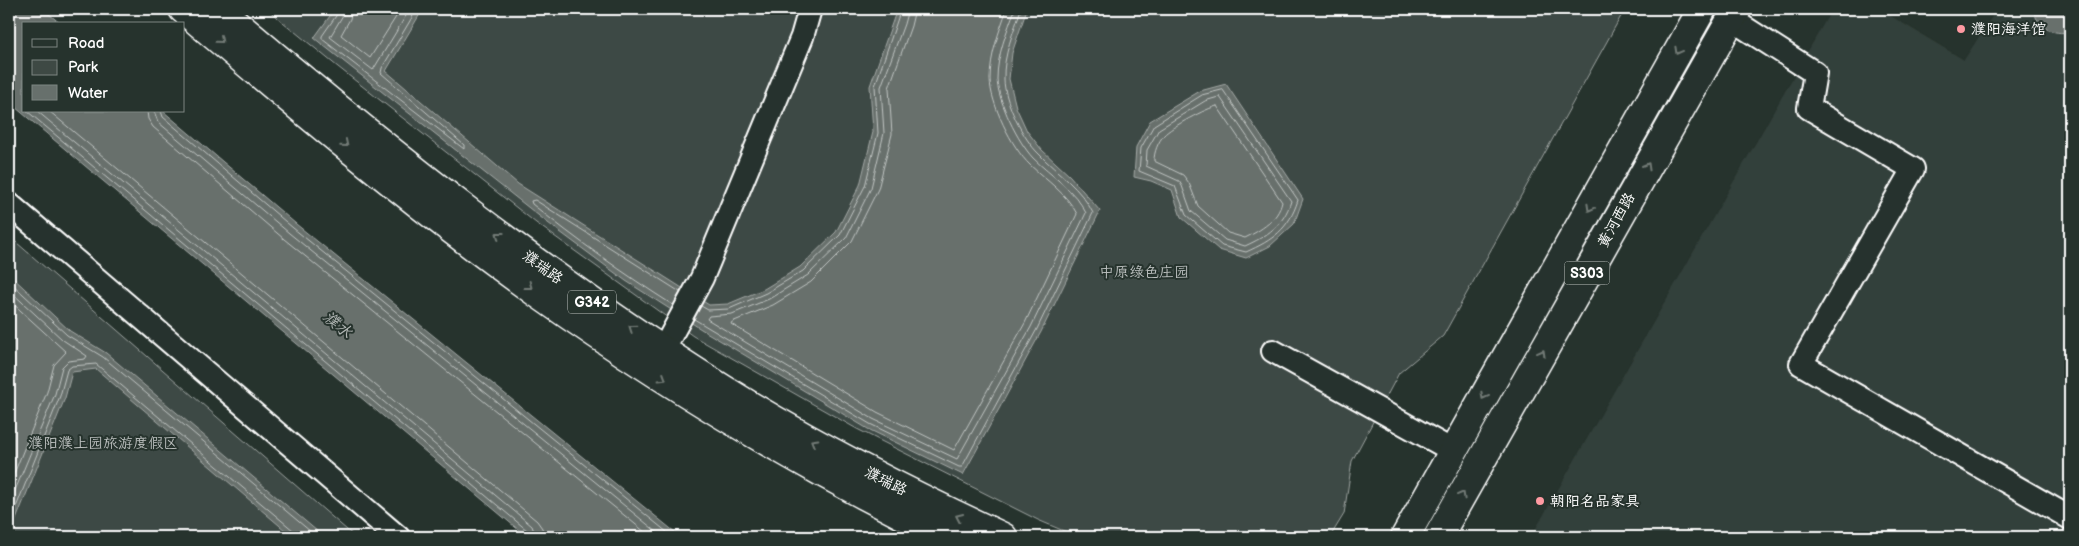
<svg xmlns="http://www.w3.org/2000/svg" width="2079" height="546" font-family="'Balsamiq Sans','LXGW WenKai TC',sans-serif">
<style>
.built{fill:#333f3a}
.green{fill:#3e4944;stroke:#9ea4a2}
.water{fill:#67706c;stroke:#a4a9a7}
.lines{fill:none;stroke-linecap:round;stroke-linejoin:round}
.shore{stroke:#c2c6c4;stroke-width:1}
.minor-casing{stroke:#fff;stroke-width:26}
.major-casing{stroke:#fff;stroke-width:31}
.highway-casing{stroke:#fff;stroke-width:31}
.minor{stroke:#26332d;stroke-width:22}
.major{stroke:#26332d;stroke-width:28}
.highway{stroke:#26332d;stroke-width:28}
.oneway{stroke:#727a76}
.poi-dot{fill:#ff9aa2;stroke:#26332d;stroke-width:2}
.labels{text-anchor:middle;stroke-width:4;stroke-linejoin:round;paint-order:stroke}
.shield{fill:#26332d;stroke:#bec2c0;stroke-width:1}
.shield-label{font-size:14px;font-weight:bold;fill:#fff}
.poi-label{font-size:15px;fill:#fff;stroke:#26332d;text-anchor:start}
.street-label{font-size:15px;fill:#fff;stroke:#26332d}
.park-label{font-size:15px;fill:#bbbfbe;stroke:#26332d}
.water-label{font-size:16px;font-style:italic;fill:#b3b8b6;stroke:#26332d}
</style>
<rect width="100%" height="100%" fill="#26332d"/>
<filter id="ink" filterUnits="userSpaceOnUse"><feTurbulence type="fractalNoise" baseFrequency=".02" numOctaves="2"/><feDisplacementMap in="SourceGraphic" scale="10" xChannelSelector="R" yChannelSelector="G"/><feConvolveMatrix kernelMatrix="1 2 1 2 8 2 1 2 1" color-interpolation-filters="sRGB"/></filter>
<g filter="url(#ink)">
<path class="built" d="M 1832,9 L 1879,9 L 1964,60 L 1997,9 L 2070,9 L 2070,537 L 1531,537 Z"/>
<path class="green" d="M 267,9 L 1625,9 L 1443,336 L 1399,373 L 1352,461 L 1344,514 L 1330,537 L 1078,537 L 1038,520 L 857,429 L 693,336 L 536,223 L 338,67 Z
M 9,236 L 355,537 L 9,537 Z"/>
<path class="water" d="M 9,9 L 43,9 L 61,24 L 24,24 L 24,111 L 163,111 L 296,224 L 681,537 L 527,537 L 9,102 Z
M 335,9 L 423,9 L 386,71 L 518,184 L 709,305 L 728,304 L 764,289 L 800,267 L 836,232 L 860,185 L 873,132 L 870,86 L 897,9 L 1027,9 L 1012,53 L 1009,79 L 1016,107 L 1027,131 L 1042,150 L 1070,176 L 1100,211 L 1041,332 L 963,475 L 868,429 L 701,329 L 626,281 L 548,223 L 314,38 Z
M 2034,9 L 2070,9 L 2070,32 C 2053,35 2036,28 2034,9 Z
M 1226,84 L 1303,199 L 1294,224 L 1270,246 L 1246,258 L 1219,250 L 1181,217 L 1172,190 L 1151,181 L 1134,177 L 1136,147 L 1150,121 L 1200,91 Z
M 9,274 L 70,331 L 106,353 L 324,537 L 293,537 L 96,369 L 72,372 L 65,398 L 9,537 Z"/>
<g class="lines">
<path class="shore" d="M 338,9 L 338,13 L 322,36 L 322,39 L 464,149 L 464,145 L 381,73 L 382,68 L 417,9
M 345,9 L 343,15 L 330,37 L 373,70 L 410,9
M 352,9 L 350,19 L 341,35 L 370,58 L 401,9
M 908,9 L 904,24 L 881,87 L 884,133 L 871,188 L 846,238 L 808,275 L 769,299 L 732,314 L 709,316 L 707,319 L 873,419 L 957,459 L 1031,327 L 1086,213 C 1075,190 1051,176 1033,158 C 1018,142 998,102 997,79 C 997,55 1007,31 1015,9
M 915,9 L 911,26 L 889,88 L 892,134 L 878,189 L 852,241 L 811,282 L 773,305 L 732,322 L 731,324 L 877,412 L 954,450 L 1025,323 L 1077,214 C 1067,194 1046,180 1030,165 C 1012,148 990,103 990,79 C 990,55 999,32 1007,9
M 1223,90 L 1298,200 C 1289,229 1273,240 1246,252 L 1222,246 L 1186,215 L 1175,186 L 1139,171 L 1141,148 L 1154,125 L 1202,95 Z
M 1220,97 L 1291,201 C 1284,225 1267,236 1245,246 L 1225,240 L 1191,211 L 1182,186 L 1179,181 L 1146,166 L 1147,150 L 1159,129 L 1205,101 Z
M 1217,106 L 1282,202 C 1278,220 1261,230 1245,238 L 1228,233 L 1198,206 L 1189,183 L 1183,175 L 1154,161 C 1154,152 1158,142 1164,135 C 1171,127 1207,108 1217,106 Z
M 27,111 L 528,531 L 530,537
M 37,111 L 532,526 L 536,537
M 49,111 L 537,521 L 542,528 L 544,537
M 147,111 L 148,119 L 153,127 L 284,239 L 651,537
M 154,111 L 158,122 L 289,233 L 663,537
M 161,111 L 163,117 L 293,228 L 673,537
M 9,281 L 67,335 L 103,357 L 317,537
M 9,290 L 63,340 L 87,356 L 85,359 L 68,361 L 62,367 L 55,394 L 9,505
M 9,300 L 66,352 L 54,365 L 47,392 L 9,486
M 673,305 C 624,274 577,240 532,204 L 531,201 L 535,200 L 680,292
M 701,306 L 708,310 L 729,309 L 766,293 L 803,271 L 840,235 L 865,186 L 878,133 L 875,86 L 901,9
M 694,319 L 870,424 L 959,467 L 962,467 L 1037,329 L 1093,213 C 1081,188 1057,173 1039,154 C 1023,139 1004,101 1004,79 C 1003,55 1014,31 1021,9
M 9,525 L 60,396 L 67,370 L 72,366 L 96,364 L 294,531 L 296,537"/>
<g class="minor-casing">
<path id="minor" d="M 1731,19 L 1815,73 L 1809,108 L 1913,169 L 1801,364 L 2070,518
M 9,204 L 398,537
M 663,350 L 702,278 L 802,37 L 810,9
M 1273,351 L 1453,451"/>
</g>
<g class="major-casing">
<path id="major" d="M 1405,537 L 1702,9
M 1438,537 L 1737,9"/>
</g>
<g class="highway-casing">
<path id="highway" d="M 183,9 C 298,107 414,205 537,293 C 667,385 804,468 947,537
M 219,9 C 387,152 560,290 749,405 C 831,454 916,497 1003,537"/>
</g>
<use href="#minor" class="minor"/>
<use href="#major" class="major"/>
<use href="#highway" class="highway"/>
</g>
<defs><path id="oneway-chevron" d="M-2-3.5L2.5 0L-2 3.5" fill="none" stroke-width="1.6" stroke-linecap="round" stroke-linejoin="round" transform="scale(1.25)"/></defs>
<g class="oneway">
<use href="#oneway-chevron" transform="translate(220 40) rotate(40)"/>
<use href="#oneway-chevron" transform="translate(1678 51) rotate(119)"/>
<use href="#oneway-chevron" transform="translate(345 144) rotate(40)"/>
<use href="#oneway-chevron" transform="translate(1647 166) rotate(-60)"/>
<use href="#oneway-chevron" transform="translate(1590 208) rotate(119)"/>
<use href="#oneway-chevron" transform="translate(499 235) rotate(-143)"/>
<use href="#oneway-chevron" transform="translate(529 286) rotate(37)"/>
<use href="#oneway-chevron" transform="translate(632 328) rotate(-146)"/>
<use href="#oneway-chevron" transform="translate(1542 353) rotate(-61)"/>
<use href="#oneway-chevron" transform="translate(663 378) rotate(32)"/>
<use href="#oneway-chevron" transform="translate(1484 396) rotate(119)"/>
<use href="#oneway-chevron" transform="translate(814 442) rotate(-150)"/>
<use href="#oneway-chevron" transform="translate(1462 495) rotate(-61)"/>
<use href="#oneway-chevron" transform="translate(959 517) rotate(-155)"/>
</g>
</g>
<g class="poi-dot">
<circle cx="1961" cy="29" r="5"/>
<circle cx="1540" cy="501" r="5"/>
</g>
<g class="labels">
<g class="shield">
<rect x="1564.5" y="261.5" width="45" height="23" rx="4"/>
<rect x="568" y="290.5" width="48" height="23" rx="4"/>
</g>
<g class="shield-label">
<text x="1587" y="278">S303</text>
<text x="592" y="307">G342</text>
</g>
<g class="poi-label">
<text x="1971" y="34">濮阳海洋馆</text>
<text x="1550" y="506">朝阳名品家具</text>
</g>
<g class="street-label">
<text transform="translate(1616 220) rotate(-61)" y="5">黄河西路</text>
<text transform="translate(543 267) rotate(36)" y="5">濮瑞路</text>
<text transform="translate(886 481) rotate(27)" y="5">濮瑞路</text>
</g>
<g class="park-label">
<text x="1144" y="277">中原绿色庄园</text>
<text x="103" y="448">濮阳濮上园旅游度假区</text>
</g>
<g class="water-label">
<text transform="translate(338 324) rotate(40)" y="6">濮水</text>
</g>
</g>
<rect width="2079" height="546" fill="none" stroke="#26332d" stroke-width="30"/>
<rect x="15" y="15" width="2049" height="516" fill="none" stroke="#fff" stroke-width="2" filter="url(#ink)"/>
<rect x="22" y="22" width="162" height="90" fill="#26332d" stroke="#7d8581"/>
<rect x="32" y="39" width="25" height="8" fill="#26332d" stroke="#7d8581"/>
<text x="68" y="48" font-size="15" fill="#ffffff">Road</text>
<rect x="32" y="60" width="25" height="15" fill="#3e4944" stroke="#7d8581"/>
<text x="68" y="72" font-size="15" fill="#ffffff">Park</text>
<rect x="32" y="85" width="25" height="15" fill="#67706c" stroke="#7d8581"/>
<text x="68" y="98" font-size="15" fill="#ffffff">Water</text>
</svg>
